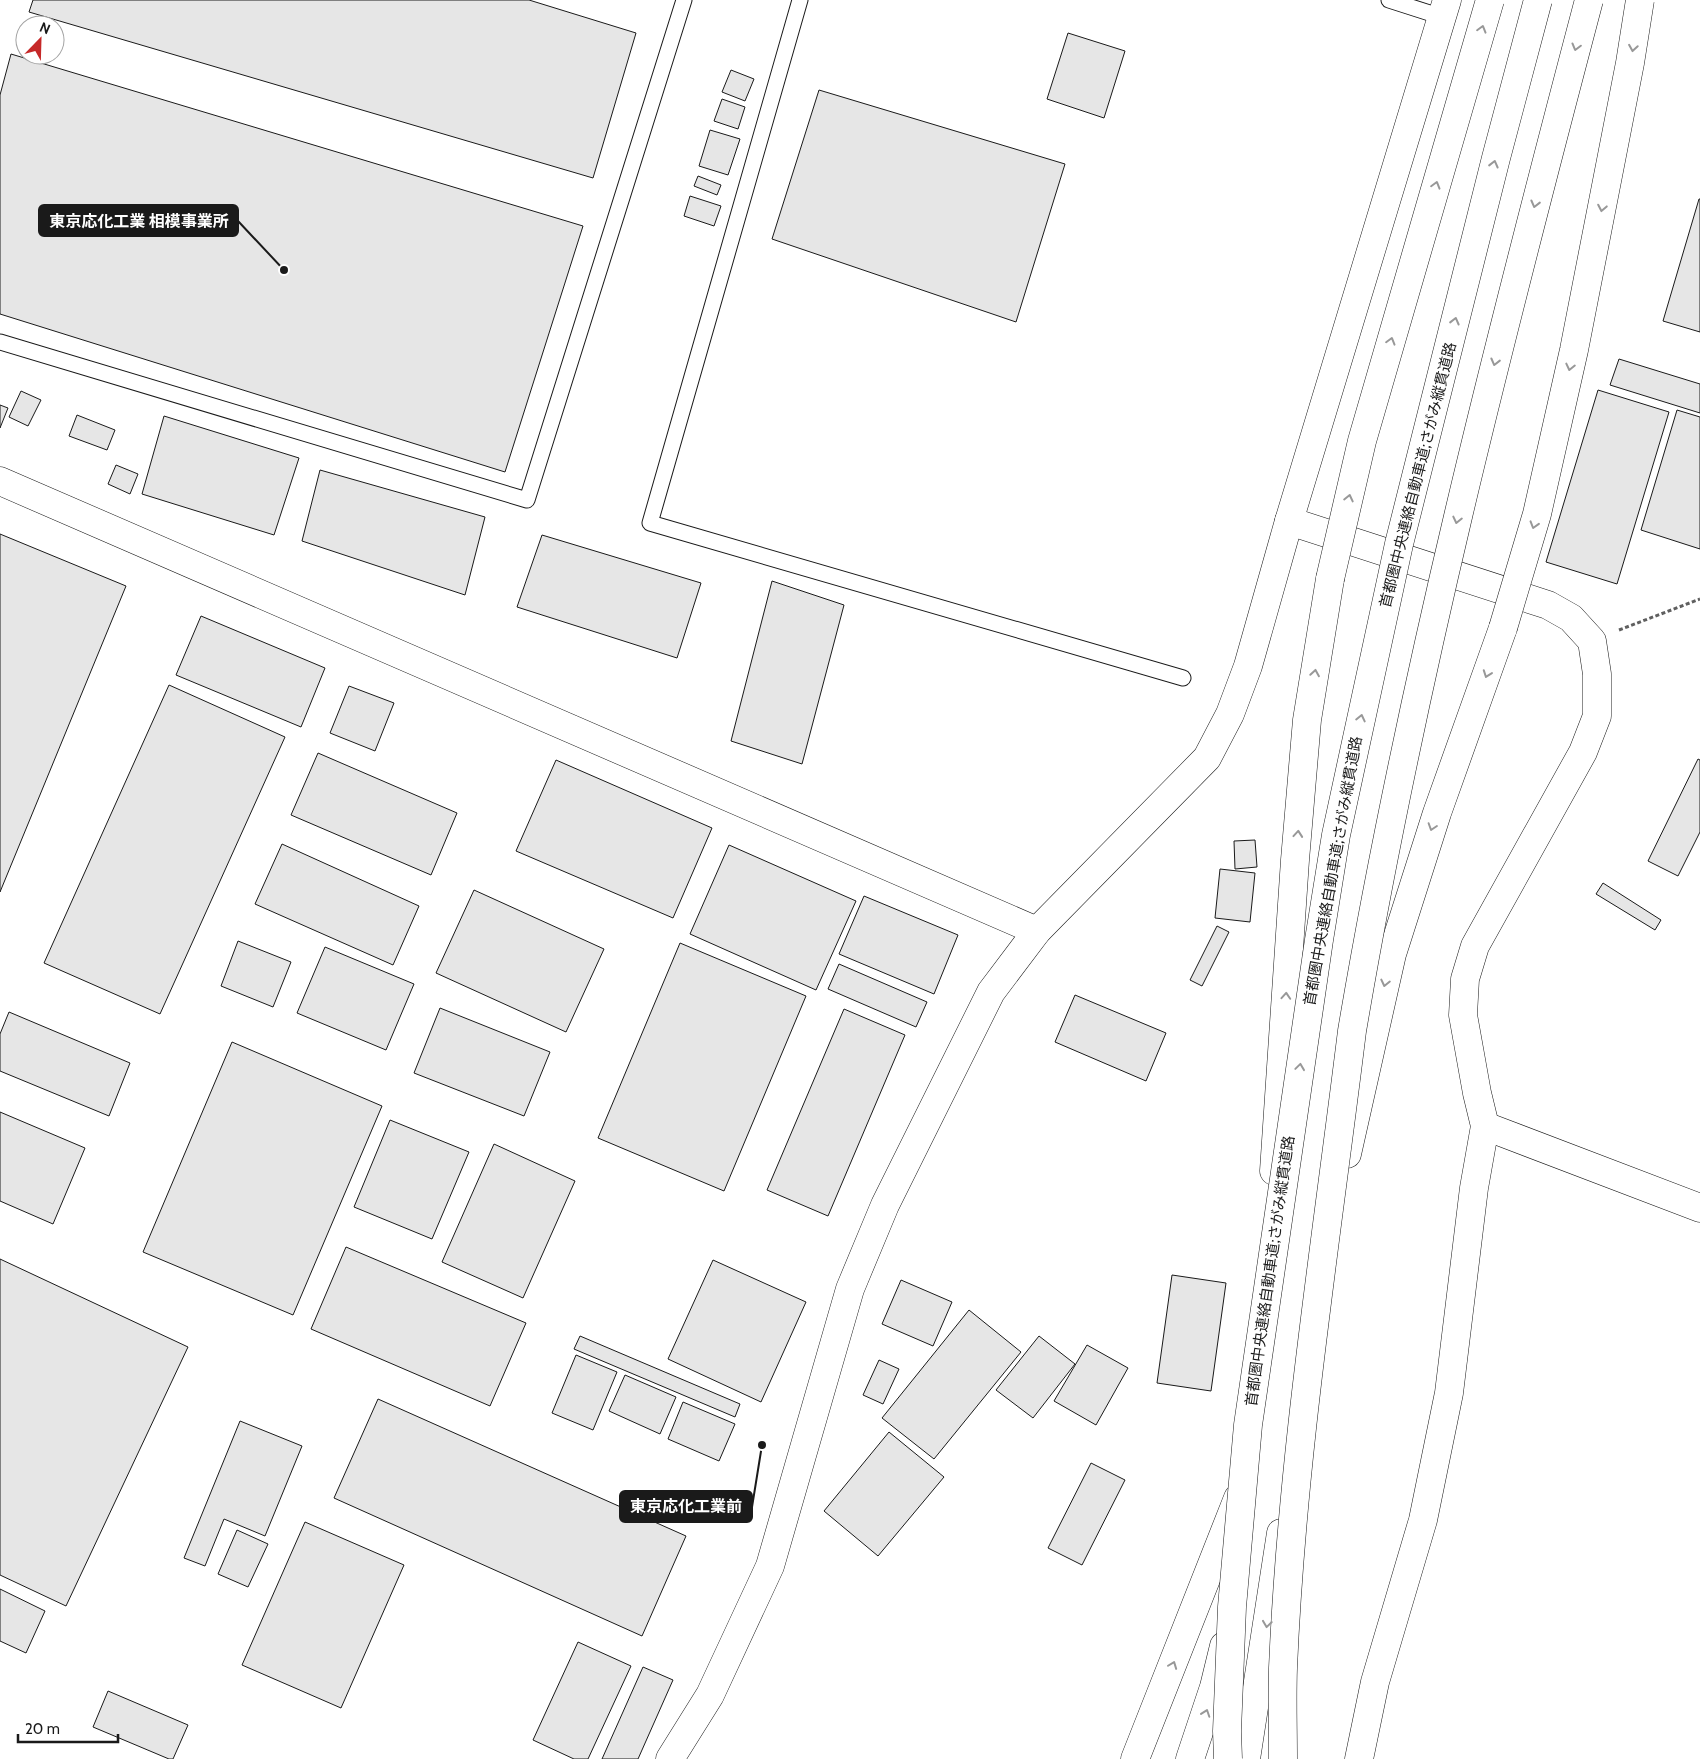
<svg xmlns="http://www.w3.org/2000/svg" width="1700" height="1759" font-family="Cabin,'Noto Sans JP',sans-serif">
<style>
.building{fill:#e6e6e6;stroke:#1a1a1a}
.lines{fill:none;stroke-linecap:round;stroke-linejoin:round}
.lane-casing{stroke:#1a1a1a;stroke-width:17}
.street-casing{stroke:#1a1a1a;stroke-width:29}
.secondary-casing{stroke:#1a1a1a;stroke-width:29}
.highway-casing{stroke:#1a1a1a;stroke-width:29}
.path{stroke:#5f5f5f;stroke-width:3;stroke-dasharray:4 2.5;stroke-linecap:butt}
.lane{stroke:#fff;stroke-width:15}
.street{stroke:#fff;stroke-width:28}
.secondary{stroke:#fff;stroke-width:28}
.highway{stroke:#fff;stroke-width:28}
.highway-bridge-casing{stroke:#1a1a1a;stroke-width:29;stroke-linecap:butt}
.highway-bridge{stroke:#fff;stroke-width:28}
.oneway{stroke:#989898}
.labels{text-anchor:middle;stroke-width:4;stroke-linejoin:round;paint-order:stroke}
.street-label{font-size:15px;fill:#1a1a1a;stroke:#fff}
.leader{fill:none;stroke:#1a1a1a;stroke-width:2}
.callout-dot{fill:#1a1a1a;stroke:#fff;stroke-width:2}
.callout{fill:#1a1a1a;stroke:#1a1a1a;stroke-width:2}
.callout-label{font-size:16px;text-anchor:middle;font-weight:bold;fill:#fff}
</style>
<rect width="100%" height="100%" fill="#fff"/>
<path class="building" d="M 33,0 L 529,0 L 636,33 L 593,178 L 29,12 Z
M 1068,33 L 1125,51 L 1104,118 L 1047,99 Z
M 11,54 L 583,226 L 505,472 L 0,314 L 0,95 Z
M 731,70 L 754,79 L 745,101 L 722,92 Z
M 819,90 L 1065,164 L 1016,322 L 772,239 Z
M 722,99 L 745,107 L 738,129 L 714,121 Z
M 710,130 L 740,139 L 728,175 L 699,166 Z
M 698,176 L 721,185 L 717,195 L 694,186 Z
M 690,196 L 721,206 L 714,226 L 684,216 Z
M 1699,199 L 1700,199 L 1700,332 L 1663,321 Z
M 1619,359 L 1700,384 L 1700,413 L 1610,385 Z
M 1598,390 L 1669,412 L 1617,584 L 1546,562 Z
M 21,391 L 41,400 L 28,426 L 9,417 Z
M 0,405 L 8,408 L 0,428 Z
M 1677,410 L 1700,417 L 1700,549 L 1641,530 Z
M 77,415 L 115,430 L 107,450 L 69,436 Z
M 164,416 L 299,458 L 274,535 L 142,494 Z
M 116,465 L 138,474 L 130,494 L 108,484 Z
M 320,470 L 485,517 L 465,595 L 302,541 Z
M 0,534 L 126,586 L 0,892 Z
M 542,535 L 701,583 L 677,658 L 517,607 Z
M 772,581 L 844,605 L 802,764 L 731,741 Z
M 201,616 L 325,668 L 301,727 L 176,675 Z
M 169,685 L 285,737 L 160,1014 L 44,963 Z
M 349,686 L 394,703 L 375,751 L 330,733 Z
M 318,753 L 457,813 L 431,875 L 291,815 Z
M 1698,759 L 1700,760 L 1700,832 L 1678,876 L 1648,861 Z
M 556,760 L 712,828 L 673,918 L 516,851 Z
M 1255,840 L 1257,867 L 1235,869 L 1234,841 Z
M 282,844 L 419,906 L 393,965 L 255,904 Z
M 729,845 L 856,901 L 816,990 L 690,934 Z
M 1220,869 L 1255,873 L 1250,922 L 1215,918 Z
M 1603,883 L 1661,920 L 1655,930 L 1596,894 Z
M 474,890 L 604,949 L 566,1032 L 436,973 Z
M 864,896 L 958,935 L 934,994 L 839,954 Z
M 1217,926 L 1229,932 L 1202,986 L 1190,980 Z
M 238,941 L 291,962 L 273,1007 L 221,986 Z
M 680,943 L 806,996 L 724,1191 L 598,1138 Z
M 325,947 L 414,984 L 386,1050 L 297,1013 Z
M 839,964 L 927,1002 L 916,1027 L 828,989 Z
M 1075,995 L 1166,1033 L 1146,1081 L 1055,1042 Z
M 440,1008 L 550,1052 L 524,1116 L 414,1073 Z
M 844,1009 L 905,1035 L 828,1216 L 767,1190 Z
M 9,1012 L 130,1063 L 109,1116 L 0,1071 L 0,1034 Z
M 232,1042 L 382,1106 L 293,1315 L 143,1252 Z
M 0,1112 L 85,1148 L 53,1224 L 0,1201 Z
M 390,1120 L 469,1152 L 432,1239 L 354,1207 Z
M 494,1144 L 575,1181 L 523,1298 L 442,1262 Z
M 346,1247 L 526,1323 L 490,1406 L 311,1329 Z
M 0,1259 L 188,1347 L 66,1606 L 0,1575 Z
M 713,1260 L 806,1302 L 761,1402 L 668,1359 Z
M 1172,1275 L 1226,1283 L 1211,1391 L 1157,1383 Z
M 901,1280 L 952,1302 L 933,1346 L 882,1324 Z
M 969,1310 L 1021,1352 L 934,1459 L 882,1418 Z
M 580,1336 L 740,1404 L 735,1417 L 574,1349 Z
M 1039,1336 L 1075,1364 L 1033,1418 L 996,1390 Z
M 1087,1345 L 1128,1368 L 1096,1425 L 1054,1401 Z
M 576,1355 L 617,1372 L 593,1430 L 552,1413 Z
M 879,1360 L 899,1369 L 883,1404 L 863,1395 Z
M 625,1375 L 676,1397 L 660,1434 L 609,1411 Z
M 378,1399 L 686,1536 L 642,1636 L 334,1498 Z
M 683,1402 L 735,1424 L 719,1461 L 668,1439 Z
M 240,1421 L 302,1446 L 265,1536 L 224,1519 L 205,1566 L 184,1558 Z
M 889,1432 L 944,1477 L 878,1556 L 824,1511 Z
M 1091,1463 L 1125,1480 L 1082,1565 L 1048,1548 Z
M 305,1522 L 404,1565 L 341,1708 L 242,1665 Z
M 237,1530 L 268,1544 L 248,1587 L 218,1574 Z
M 0,1589 L 45,1611 L 26,1653 L 0,1641 Z
M 578,1642 L 631,1666 L 588,1759 L 574,1759 L 533,1740 Z
M 643,1667 L 673,1680 L 638,1759 L 602,1759 Z
M 108,1691 L 188,1725 L 173,1759 L 169,1759 L 93,1727 Z"/>
<g class="lines">
<g class="lane-casing">
<path id="lane" d="M 800,0 L 650,523 L 1183,678
M 1389,0 L 1442,17
M 0,342 L 527,500 L 684,0"/>
</g>
<g class="street-casing">
<path id="street" d="M 0,481 L 1037,931
M 1289,521 L 1548,605 L 1571,618 L 1592,641 L 1597,674 L 1597,716 L 1583,752 L 1475,946 L 1465,979 L 1463,1015 L 1477,1093 L 1485,1126 L 1474,1188 L 1449,1393 L 1423,1520 L 1375,1682 L 1359,1759
M 1485,1126 L 1700,1208"/>
</g>
<g class="secondary-casing">
<path id="secondary" d="M 670,1759 L 710,1695 L 770,1566 L 850,1289 L 885,1205 L 991,992 L 1037,931 L 1207,758 L 1230,714 L 1248,666 L 1289,521 L 1447,0"/>
</g>
<g class="highway-casing">
<path id="highway" d="M 1347,1154 L 1392,954 L 1437,813 L 1503,628
M 1274,1171 L 1295,860 L 1307,720 L 1330,579
M 1135,1759 L 1238,1498
M 1190,1759 L 1214,1687 L 1224,1646
M 1246,1759 L 1281,1533"/>
</g>
<path class="path" d="M 1619,630 L 1700,599"/>
<use href="#lane" class="lane"/>
<use href="#street" class="street"/>
<use href="#secondary" class="secondary"/>
<use href="#highway" class="highway"/>
<g class="highway-bridge-casing">
<path id="highway-bridge" d="M 1330,579 L 1362,441 L 1490,0
M 1503,628 L 1537,514 L 1574,350 L 1630,63 L 1640,0
M 1228,1759 L 1227,1731 L 1232,1607 L 1248,1425 L 1319,940 L 1336,835 L 1399,544 L 1496,158 L 1538,0
M 1283,1759 C 1283,1729 1282,1699 1283,1668 C 1292,1455 1326,1243 1352,1031 C 1411,683 1499,341 1589,0"/>
</g>
<use href="#highway-bridge" class="highway-bridge"/>
</g>
<defs><path id="oneway-chevron" d="M-2-3.5L2.5 0L-2 3.5" fill="none" stroke-width="1.6" stroke-linecap="round" stroke-linejoin="round" transform="scale(1.25)"/></defs>
<g class="oneway">
<use href="#oneway-chevron" transform="translate(1482 29) rotate(-74)"/>
<use href="#oneway-chevron" transform="translate(1576 47) rotate(105)"/>
<use href="#oneway-chevron" transform="translate(1633 48) rotate(99)"/>
<use href="#oneway-chevron" transform="translate(1494 164) rotate(-76)"/>
<use href="#oneway-chevron" transform="translate(1436 185) rotate(-74)"/>
<use href="#oneway-chevron" transform="translate(1535 204) rotate(104)"/>
<use href="#oneway-chevron" transform="translate(1602 208) rotate(101)"/>
<use href="#oneway-chevron" transform="translate(1455 321) rotate(-76)"/>
<use href="#oneway-chevron" transform="translate(1391 341) rotate(-74)"/>
<use href="#oneway-chevron" transform="translate(1495 362) rotate(104)"/>
<use href="#oneway-chevron" transform="translate(1570 367) rotate(103)"/>
<use href="#oneway-chevron" transform="translate(1349 498) rotate(-77)"/>
<use href="#oneway-chevron" transform="translate(1457 520) rotate(103)"/>
<use href="#oneway-chevron" transform="translate(1534 525) rotate(107)"/>
<use href="#oneway-chevron" transform="translate(1315 673) rotate(-81)"/>
<use href="#oneway-chevron" transform="translate(1487 674) rotate(110)"/>
<use href="#oneway-chevron" transform="translate(1361 718) rotate(-77)"/>
<use href="#oneway-chevron" transform="translate(1432 827) rotate(108)"/>
<use href="#oneway-chevron" transform="translate(1298 834) rotate(-85)"/>
<use href="#oneway-chevron" transform="translate(1385 983) rotate(103)"/>
<use href="#oneway-chevron" transform="translate(1286 996) rotate(-86)"/>
<use href="#oneway-chevron" transform="translate(1300 1067) rotate(-82)"/>
<use href="#oneway-chevron" transform="translate(1267 1624) rotate(98)"/>
<use href="#oneway-chevron" transform="translate(1173 1665) rotate(-69)"/>
<use href="#oneway-chevron" transform="translate(1206 1713) rotate(-71)"/>
</g>
<g class="labels">
<g class="street-label">
<text transform="translate(1418 475) rotate(-76)" y="5">首都圏中央連絡自動車道;さがみ縦貫道路</text>
<text transform="translate(1333 871) rotate(-80)" y="5">首都圏中央連絡自動車道;さがみ縦貫道路</text>
<text transform="translate(1270 1271) rotate(-82)" y="5">首都圏中央連絡自動車道;さがみ縦貫道路</text>
</g>
</g>
<path class="leader" d="M284 270L238 221M762 1445L752 1507"/>
<g class="callout-dot">
<circle cx="284" cy="270" r="5"/>
<circle cx="762" cy="1445" r="5"/>
</g>
<g class="callout">
<rect x="39" y="205" width="199" height="31" rx="5"/>
<rect x="620" y="1491" width="132" height="31" rx="5"/>
</g>
<g class="callout-label">
<text x="139" y="227">東京応化工業 相模事業所</text>
<text x="686" y="1512">東京応化工業前</text>
</g>
<g transform="translate(40 40) rotate(23)"><circle r="24" fill="#ffffff" stroke="#a3a3a3"/>
<path d="M0-4L9 19L0 12L-9 19Z" fill="#c62828"/>
<text y="-8" font-size="14" font-weight="bold" text-anchor="middle" fill="#1a1a1a">N</text>
</g>
<path d="M18 1734v8h100v-8" fill="none" stroke="#1a1a1a" stroke-width="2.5"/>
<text x="25" y="1734" font-size="15" fill="#1a1a1a" stroke="#ffffff" stroke-width="4" paint-order="stroke">20 m</text>
</svg>
